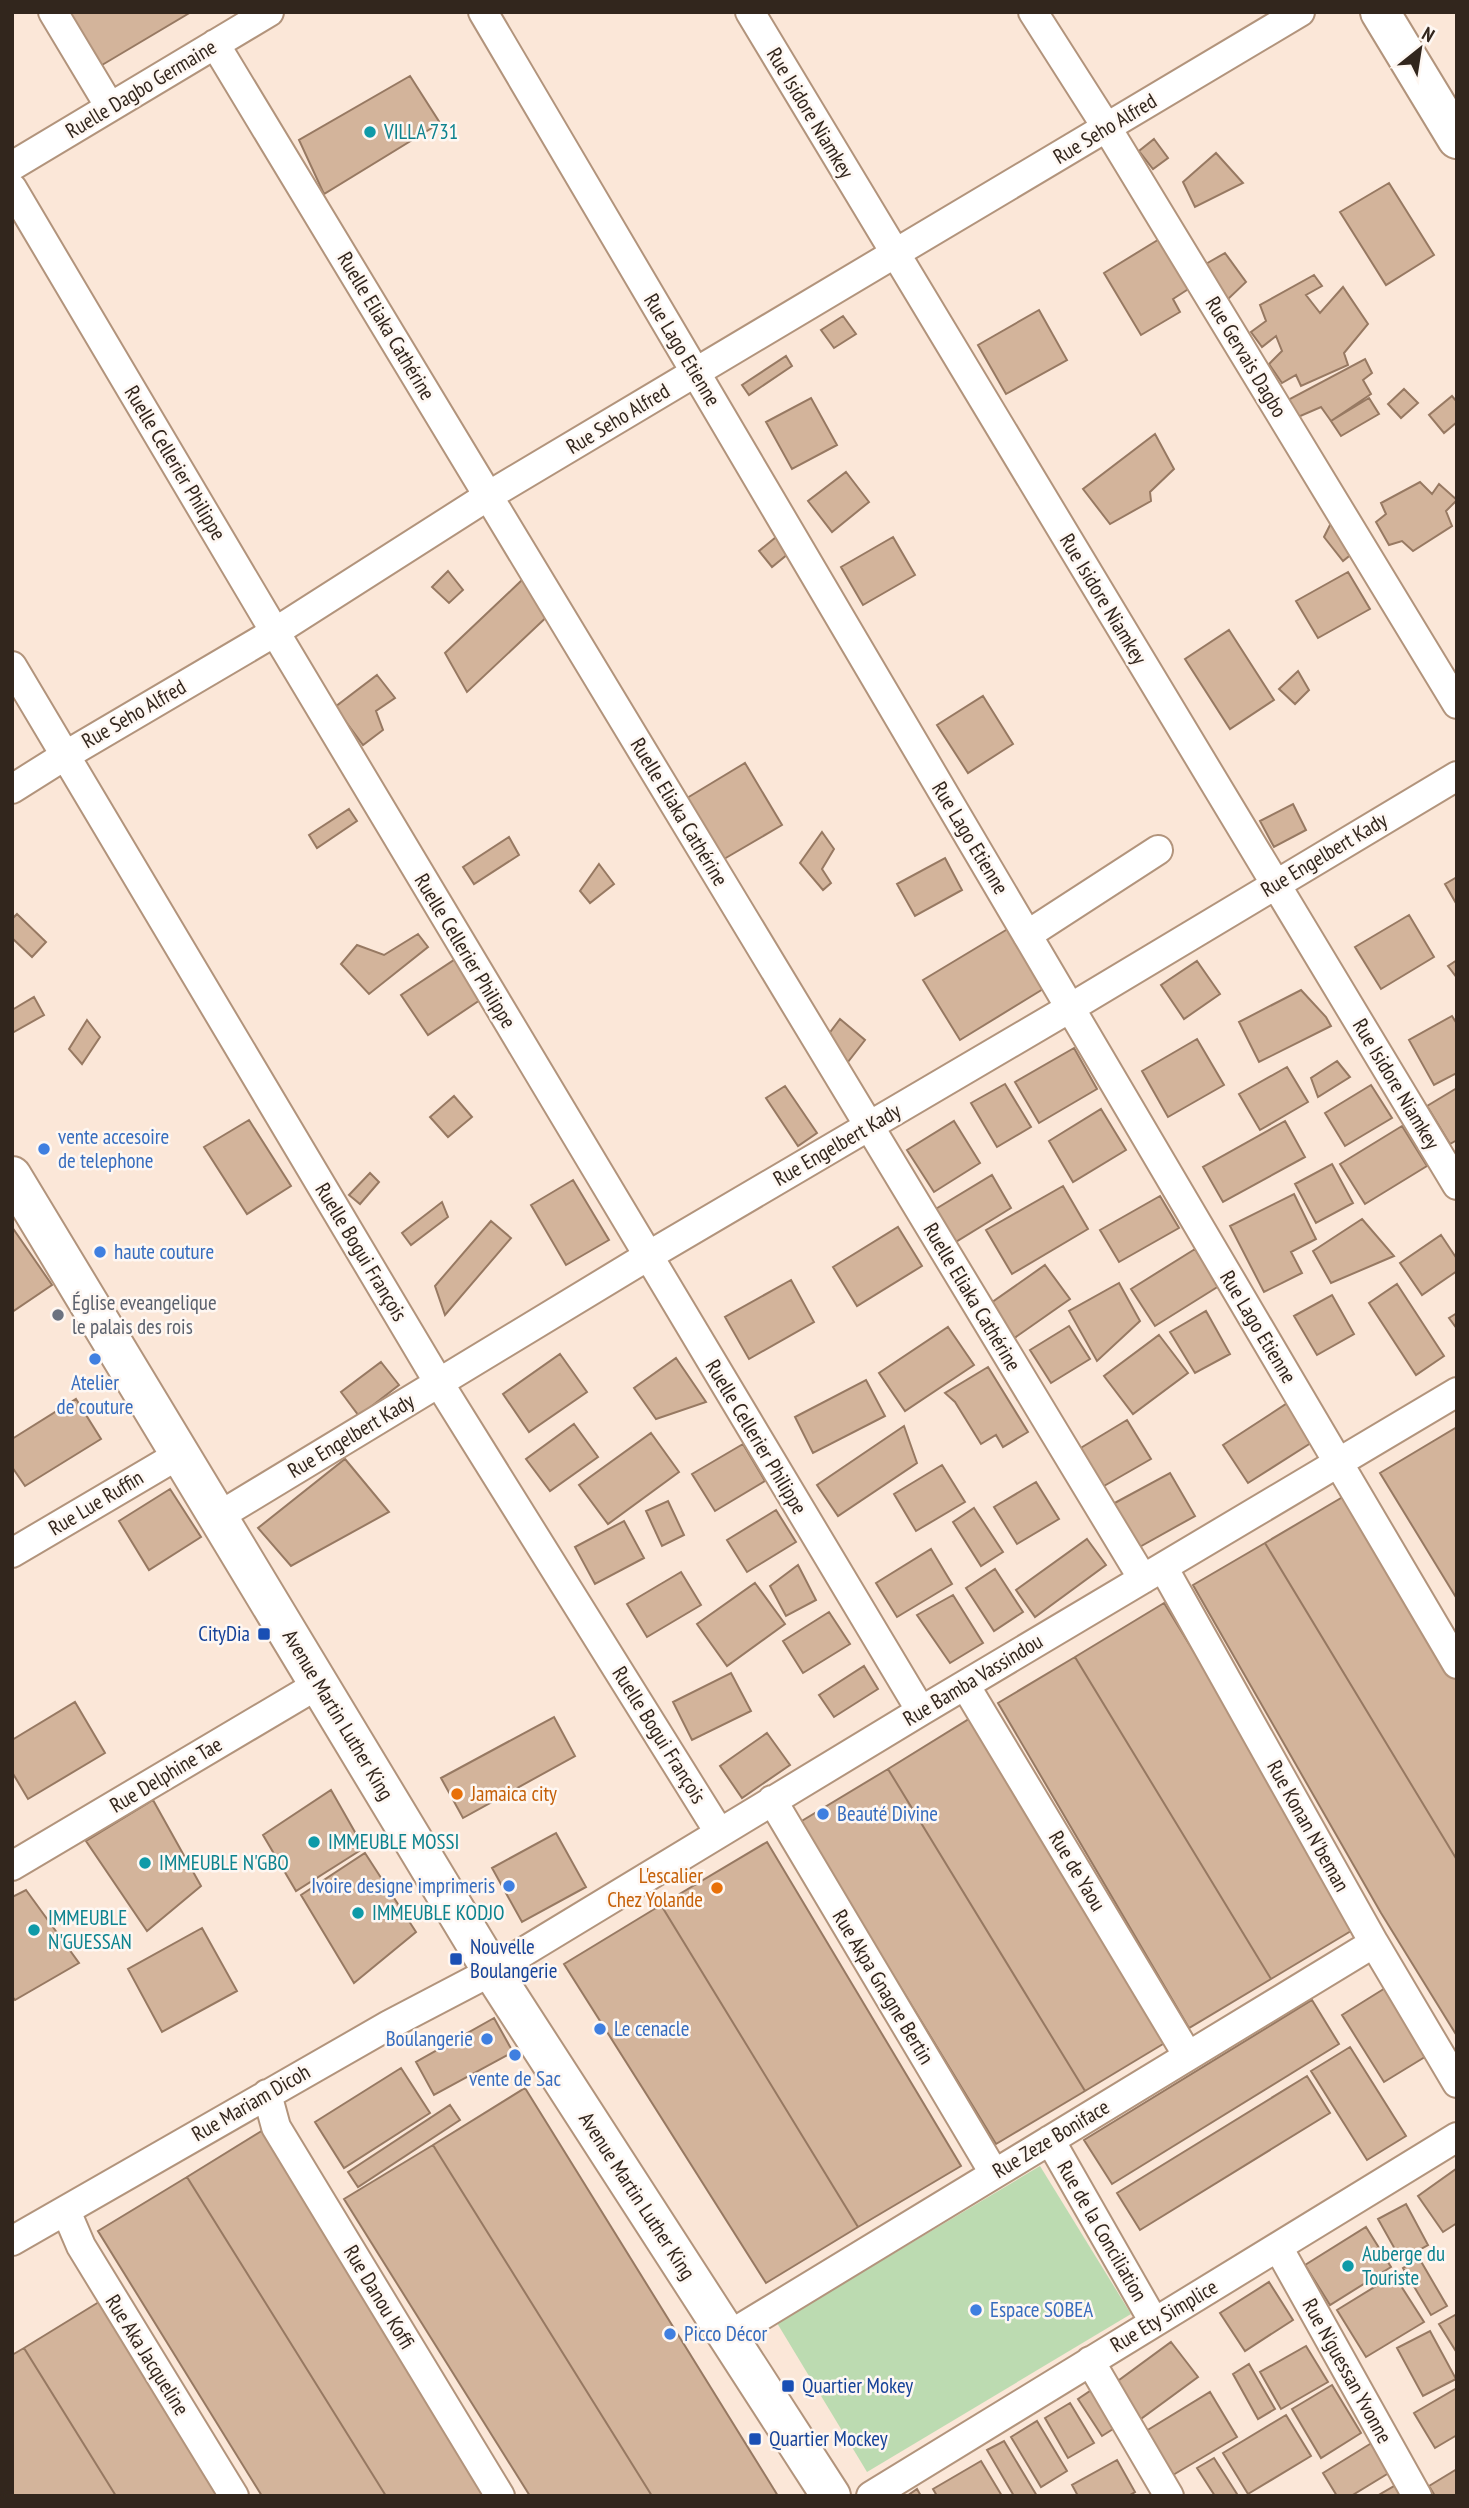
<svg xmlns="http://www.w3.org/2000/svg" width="1469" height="2508" font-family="'PT Sans Narrow',sans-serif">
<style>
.green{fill:#bcdbb1}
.building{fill:#d3b49b;stroke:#977962;stroke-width:2}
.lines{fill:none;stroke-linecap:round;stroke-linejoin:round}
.street-casing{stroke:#b2947c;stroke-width:32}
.secondary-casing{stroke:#b2947c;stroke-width:42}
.street{stroke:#fff;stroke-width:28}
.secondary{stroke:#fff;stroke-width:38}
.culture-dot{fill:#0f9aa8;stroke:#fef7f2;stroke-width:2.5}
.shop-dot{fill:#3f7fe0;stroke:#fef7f2;stroke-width:2.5}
.worship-dot{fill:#6b7280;stroke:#fef7f2;stroke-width:2.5}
.transit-dot{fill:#1a4fb4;stroke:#fef7f2;stroke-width:2.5}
.food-dot{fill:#e8710a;stroke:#fef7f2;stroke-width:2.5}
.labels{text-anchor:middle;stroke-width:5;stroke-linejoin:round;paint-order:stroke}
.street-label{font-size:21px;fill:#32261d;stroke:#fef7f2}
.culture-label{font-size:21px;fill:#0d838f;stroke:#fef7f2;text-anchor:start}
.shop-label{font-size:21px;fill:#366cbe;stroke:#fef7f2;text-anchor:start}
.worship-label{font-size:21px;fill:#5b616d;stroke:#fef7f2;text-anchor:start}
.transit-label{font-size:21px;fill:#164399;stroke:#fef7f2;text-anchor:start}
.food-label{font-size:21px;fill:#c56008;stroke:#fef7f2;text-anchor:start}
</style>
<rect width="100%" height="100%" fill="#fbe7d8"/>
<path class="green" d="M 1040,2166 L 1131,2314 L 867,2472 L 777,2323 Z"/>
<path class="building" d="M 64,12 L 191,12 L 97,68 Z
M 410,76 L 440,123 L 324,194 L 299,140 Z
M 1154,139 L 1168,158 L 1153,169 L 1139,151 Z
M 1216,153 L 1243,183 L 1195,207 L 1183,182 Z
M 1389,183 L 1434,255 L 1386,285 L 1340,212 Z
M 1161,238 L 1193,286 L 1173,299 L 1180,312 L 1141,335 L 1104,273 Z
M 1225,253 L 1246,282 L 1226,301 L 1204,265 Z
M 1314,275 L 1322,286 L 1306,295 L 1320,313 L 1343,287 L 1368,324 L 1344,353 L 1348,365 L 1301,386 L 1296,375 L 1282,383 L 1269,364 L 1282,351 L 1276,336 L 1262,347 L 1251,332 L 1266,321 L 1260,305 Z
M 1039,310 L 1067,360 L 1006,394 L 978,345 Z
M 843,316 L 856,334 L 834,348 L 821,330 Z
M 786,356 L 792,366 L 749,395 L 742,385 Z
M 1365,359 L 1372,373 L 1363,380 L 1371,394 L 1331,421 L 1321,407 L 1298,417 L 1286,401 Z
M 1404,389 L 1418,403 L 1401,418 L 1388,404 Z
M 1452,396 L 1457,402 L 1457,422 L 1444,433 L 1429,415 Z
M 811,398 L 837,445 L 792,469 L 766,422 Z
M 1369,398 L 1379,414 L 1341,436 L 1331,421 Z
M 1155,434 L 1174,469 L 1150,492 L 1151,501 L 1110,524 L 1083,489 Z
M 846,472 L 869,502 L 832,532 L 808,501 Z
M 1420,482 L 1432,494 L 1439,484 L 1457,500 L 1446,511 L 1452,526 L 1413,551 L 1402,541 L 1389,545 L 1376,522 L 1386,514 L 1381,503 Z
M 1334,517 L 1359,548 L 1343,561 L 1324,537 Z
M 781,533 L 794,549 L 772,567 L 759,551 Z
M 893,537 L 915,575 L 863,605 L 841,567 Z
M 448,571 L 463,590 L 449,603 L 432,587 Z
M 1348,572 L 1370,609 L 1318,638 L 1296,601 Z
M 522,580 L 553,611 L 467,692 L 445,653 Z
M 1229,630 L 1274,700 L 1230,729 L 1185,659 Z
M 1298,671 L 1309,690 L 1295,704 L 1279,689 Z
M 377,675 L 395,698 L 376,711 L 383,730 L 363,745 L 335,707 Z
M 983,696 L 1013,744 L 968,773 L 937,725 Z
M 745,763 L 782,825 L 724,859 L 687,798 Z
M 1293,804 L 1306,830 L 1274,847 L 1260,821 Z
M 349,809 L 357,821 L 317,848 L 309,835 Z
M 822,832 L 834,849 L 822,869 L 831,883 L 823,890 L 800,863 Z
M 509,837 L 519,855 L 474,884 L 463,867 Z
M 945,858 L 962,890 L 915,916 L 897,884 Z
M 599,864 L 614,884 L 590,903 L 580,891 Z
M 1457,877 L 1457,905 L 1445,884 Z
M 17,914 L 46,942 L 32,957 L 12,938 L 12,919 Z
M 1409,915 L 1434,957 L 1381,989 L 1355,947 Z
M 1011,927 L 1048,986 L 960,1040 L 923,980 Z
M 418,934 L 428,947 L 369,994 L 341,964 L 357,945 L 384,955 Z
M 457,958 L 483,998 L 428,1035 L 401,995 Z
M 1457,960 L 1457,978 L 1448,966 Z
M 1197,961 L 1220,994 L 1184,1019 L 1161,985 Z
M 1301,990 L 1326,1017 L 1331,1026 L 1259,1062 L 1239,1022 Z
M 34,997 L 44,1015 L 12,1033 L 12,1010 Z
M 1452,1016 L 1457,1024 L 1457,1073 L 1434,1085 L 1409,1040 Z
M 840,1019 L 865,1040 L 844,1067 L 825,1039 Z
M 87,1020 L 100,1037 L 82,1064 L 69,1049 Z
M 1197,1039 L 1224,1085 L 1168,1117 L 1142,1071 Z
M 1074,1048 L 1097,1089 L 1039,1123 L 1015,1082 Z
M 1337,1061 L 1350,1077 L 1318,1097 L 1311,1078 Z
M 1287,1067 L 1308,1102 L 1260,1130 L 1239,1094 Z
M 1005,1084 L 1031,1127 L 997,1147 L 971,1103 Z
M 1371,1085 L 1392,1118 L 1345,1146 L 1325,1113 Z
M 785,1086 L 817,1133 L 798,1146 L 766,1098 Z
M 1457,1088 L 1457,1140 L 1450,1144 L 1427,1106 Z
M 454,1096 L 472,1117 L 448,1137 L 430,1117 Z
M 1101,1109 L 1126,1150 L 1073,1182 L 1049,1141 Z
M 249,1120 L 291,1186 L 247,1214 L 204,1147 Z
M 954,1121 L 980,1163 L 934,1192 L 907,1150 Z
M 1285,1121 L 1305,1157 L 1223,1202 L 1203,1167 Z
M 1402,1126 L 1427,1166 L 1365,1204 L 1340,1164 Z
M 1332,1164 L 1353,1203 L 1316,1223 L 1295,1184 Z
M 370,1173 L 379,1182 L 360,1204 L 349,1195 Z
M 992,1175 L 1011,1208 L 954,1243 L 934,1210 Z
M 573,1180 L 609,1240 L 566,1265 L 531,1205 Z
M 1063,1186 L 1088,1229 L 1012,1274 L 986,1230 Z
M 1294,1194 L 1316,1239 L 1291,1252 L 1302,1273 L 1264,1292 L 1230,1226 Z
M 1160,1196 L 1179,1228 L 1119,1262 L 1100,1230 Z
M 442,1202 L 448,1217 L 411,1245 L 402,1233 Z
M 1362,1219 L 1394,1256 L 1331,1283 L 1313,1251 Z
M 491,1221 L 511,1238 L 445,1315 L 435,1286 Z
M 12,1227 L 52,1285 L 12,1312 Z
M 898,1227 L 922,1266 L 857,1306 L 833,1267 Z
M 1441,1235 L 1457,1259 L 1457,1271 L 1422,1295 L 1400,1263 Z
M 1195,1249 L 1219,1286 L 1155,1326 L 1131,1289 Z
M 1045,1265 L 1070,1299 L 1013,1339 L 988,1305 Z
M 791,1280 L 814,1322 L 749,1359 L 725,1317 Z
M 1119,1283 L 1140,1321 L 1097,1361 L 1069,1311 Z
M 1397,1284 L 1444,1356 L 1416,1375 L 1369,1303 Z
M 1332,1295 L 1354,1334 L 1317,1355 L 1294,1316 Z
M 1206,1311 L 1230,1354 L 1195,1373 L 1170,1332 Z
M 1457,1313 L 1457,1329 L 1449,1318 Z
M 1069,1326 L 1090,1359 L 1051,1383 L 1030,1350 Z
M 948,1327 L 974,1365 L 905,1411 L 879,1373 Z
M 1159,1335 L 1188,1373 L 1133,1414 L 1104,1376 Z
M 560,1354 L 587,1392 L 529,1432 L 503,1394 Z
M 676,1358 L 706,1402 L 656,1419 L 634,1388 Z
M 381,1362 L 399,1385 L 359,1416 L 341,1392 Z
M 988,1367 L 1028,1432 L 1003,1447 L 996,1435 L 981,1444 L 955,1402 L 945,1393 Z
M 866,1380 L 885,1416 L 813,1453 L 795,1417 Z
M 76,1399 L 101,1439 L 25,1486 L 12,1467 L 12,1439 Z
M 1289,1402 L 1314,1441 L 1248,1483 L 1223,1445 Z
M 1127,1420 L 1151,1459 L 1097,1490 L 1074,1452 Z
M 574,1424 L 598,1457 L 550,1491 L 526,1459 Z
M 904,1426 L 917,1463 L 838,1516 L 817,1485 Z
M 1457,1427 L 1457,1599 L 1380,1473 Z
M 651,1433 L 679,1472 L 608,1524 L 579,1485 Z
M 743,1444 L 765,1481 L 715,1511 L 692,1474 Z
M 345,1459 L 389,1512 L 291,1566 L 258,1528 Z
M 942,1465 L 965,1502 L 916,1531 L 894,1494 Z
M 1170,1473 L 1195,1516 L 1136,1549 L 1111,1505 Z
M 1036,1482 L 1059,1519 L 1017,1544 L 994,1507 Z
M 170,1489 L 201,1537 L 149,1570 L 119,1521 Z
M 1346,1495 L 1457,1678 L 1457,1860 L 1265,1543 Z
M 668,1501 L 684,1535 L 662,1546 L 646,1511 Z
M 974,1508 L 1003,1552 L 981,1566 L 953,1522 Z
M 776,1510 L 796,1542 L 747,1572 L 727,1540 Z
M 624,1521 L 644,1558 L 595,1584 L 575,1547 Z
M 1087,1539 L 1106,1565 L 1035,1617 L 1016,1590 Z
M 1265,1543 L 1457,1860 L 1457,2036 L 1381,1913 L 1193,1585 Z
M 931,1549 L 952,1584 L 897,1617 L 876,1583 Z
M 798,1565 L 816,1600 L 786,1616 L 770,1586 Z
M 995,1569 L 1023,1612 L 994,1631 L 966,1588 Z
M 681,1572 L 701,1605 L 647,1637 L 627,1604 Z
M 755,1583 L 785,1624 L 727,1666 L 697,1624 Z
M 953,1595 L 983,1643 L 950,1663 L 917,1615 Z
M 1164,1603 L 1361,1925 L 1271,1979 L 1075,1657 Z
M 829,1612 L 850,1644 L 803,1673 L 783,1641 Z
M 1075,1657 L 1271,1979 L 1189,2028 L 998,1703 Z
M 864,1666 L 878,1689 L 834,1717 L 819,1695 Z
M 731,1673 L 751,1711 L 692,1740 L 673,1702 Z
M 75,1702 L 105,1753 L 28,1799 L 12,1772 L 12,1740 Z
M 554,1717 L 575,1756 L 463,1818 L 441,1778 Z
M 969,1719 L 1168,2041 L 1085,2091 L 888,1769 Z
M 767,1733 L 790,1765 L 742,1798 L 720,1766 Z
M 888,1769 L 1085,2091 L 996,2144 L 800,1822 Z
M 331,1790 L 364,1848 L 296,1891 L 263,1835 Z
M 153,1800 L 201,1886 L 147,1931 L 86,1841 Z
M 556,1833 L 586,1887 L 522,1922 L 492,1868 Z
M 767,1842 L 961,2166 L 858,2227 L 661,1905 Z
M 365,1853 L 416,1932 L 354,1983 L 301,1895 Z
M 26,1890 L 79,1963 L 15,2000 L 12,1996 L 12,1897 Z
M 661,1905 L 858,2227 L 766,2283 L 564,1964 Z
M 202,1928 L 237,1991 L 162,2032 L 128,1969 Z
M 1390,1985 L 1433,2052 L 1384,2082 L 1342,2015 Z
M 1312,2000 L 1339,2044 L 1112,2184 L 1084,2140 Z
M 494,2018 L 513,2052 L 434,2095 L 416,2062 Z
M 1350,2047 L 1406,2136 L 1367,2160 L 1311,2071 Z
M 401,2068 L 430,2113 L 344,2168 L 315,2122 Z
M 1307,2076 L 1330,2113 L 1140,2230 L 1117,2193 Z
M 525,2088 L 778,2496 L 652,2496 L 433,2145 Z
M 450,2105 L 460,2120 L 358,2187 L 348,2172 Z
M 268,2127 L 497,2496 L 386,2496 L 187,2177 Z
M 433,2145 L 652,2496 L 530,2496 L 344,2199 Z
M 1456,2169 L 1457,2223 L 1443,2232 L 1418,2196 Z
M 187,2177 L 386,2496 L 262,2496 L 98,2231 Z
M 1406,2204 L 1428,2245 L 1401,2260 L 1378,2219 Z
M 1366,2227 L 1391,2267 L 1330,2305 L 1305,2265 Z
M 1419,2258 L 1447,2306 L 1431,2315 L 1403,2268 Z
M 1394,2275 L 1424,2322 L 1366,2357 L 1337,2310 Z
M 1269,2282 L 1293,2320 L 1245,2351 L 1220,2313 Z
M 107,2297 L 230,2496 L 116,2496 L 24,2348 Z
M 1457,2314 L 1457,2353 L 1439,2324 Z
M 1430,2331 L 1456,2379 L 1423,2396 L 1397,2348 Z
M 1171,2342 L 1198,2377 L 1138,2421 L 1111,2386 Z
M 1306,2346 L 1328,2382 L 1281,2409 L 1260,2372 Z
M 24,2348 L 116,2496 L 12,2496 L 12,2355 Z
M 1249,2364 L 1275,2409 L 1258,2419 L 1233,2374 Z
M 1332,2385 L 1361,2433 L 1321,2458 L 1292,2409 Z
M 1096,2387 L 1121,2424 L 1102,2436 L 1078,2399 Z
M 1457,2388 L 1457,2435 L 1435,2448 L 1414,2413 Z
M 1210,2392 L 1237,2437 L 1173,2475 L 1146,2431 Z
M 1070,2403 L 1094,2443 L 1068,2458 L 1045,2418 Z
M 1286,2415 L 1311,2456 L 1248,2494 L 1223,2453 Z
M 1037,2421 L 1067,2471 L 1041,2487 L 1011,2437 Z
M 1378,2439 L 1397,2468 L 1351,2496 L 1337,2496 L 1323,2473 Z
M 1004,2441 L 1037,2496 L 1014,2496 L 987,2450 Z
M 1214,2458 L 1237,2494 L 1234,2496 L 1215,2496 L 1197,2468 Z
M 1117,2460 L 1135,2492 L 1128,2496 L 1078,2496 L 1072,2485 Z
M 981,2461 L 1002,2496 L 937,2496 L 933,2489 Z
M 1457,2469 L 1457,2496 L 1435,2496 L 1429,2486 Z
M 1396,2485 L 1402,2496 L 1377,2496 Z
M 917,2489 L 921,2496 L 907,2496 Z"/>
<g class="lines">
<g class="street-casing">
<path id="street" d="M 53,12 L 110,107
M 483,12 L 1457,1664
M 750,12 L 1457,1185
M 1033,12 L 1107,128 L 1457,704
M 215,44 L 1143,1579
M 12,166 L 269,12
M 12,188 L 275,632 L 921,1711
M 12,666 L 439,1383 L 719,1832
M 12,789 L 66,755 L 275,632 L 488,496 L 1300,12
M 1027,935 L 1158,850
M 219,1516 L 648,1256 L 1070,1008 L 1457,776
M 12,1553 L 180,1454
M 1163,1567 L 1374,1943 L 1457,2083
M 965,1685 L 1188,2056
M 772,1800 L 994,2173
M 12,1866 L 319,1684
M 267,2094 L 276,2127 L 500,2496
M 1050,2140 L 1154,2322
M 66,2211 L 81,2246 L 234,2496
M 12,2241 L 389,2025 L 492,1971 L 921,1711 L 1457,1392
M 1278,2247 L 1417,2496
M 728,2336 L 1374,1943
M 1090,2361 L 1169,2496
M 871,2496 L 1457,2137"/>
</g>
<g class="secondary-casing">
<path id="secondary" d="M 1380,12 L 1457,139
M 12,1176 L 492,1971 L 831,2496"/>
</g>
<use href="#street" class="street"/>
<use href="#secondary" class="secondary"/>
</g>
<g class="culture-dot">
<circle cx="370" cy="132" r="7"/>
<circle cx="314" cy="1842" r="7"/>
<circle cx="145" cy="1863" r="7"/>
<circle cx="358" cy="1913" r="7"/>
<circle cx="34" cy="1930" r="7"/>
<circle cx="1348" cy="2266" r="7"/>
</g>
<g class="shop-dot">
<circle cx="44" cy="1149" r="7"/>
<circle cx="100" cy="1252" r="7"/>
<circle cx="95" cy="1359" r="7"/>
<circle cx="823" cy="1814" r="7"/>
<circle cx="509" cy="1886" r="7"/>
<circle cx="600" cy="2029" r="7"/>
<circle cx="487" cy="2039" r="7"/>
<circle cx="515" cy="2055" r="7"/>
<circle cx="976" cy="2310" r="7"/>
<circle cx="670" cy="2334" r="7"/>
</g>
<circle class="worship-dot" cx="58" cy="1315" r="7"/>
<g class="transit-dot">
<rect x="257" y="1627" width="14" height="14" rx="3.5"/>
<rect x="449" y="1952" width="14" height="14" rx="3.5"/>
<rect x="781" y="2379" width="14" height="14" rx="3.5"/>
<rect x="748" y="2432" width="14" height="14" rx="3.5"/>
</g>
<g class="food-dot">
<circle cx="457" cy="1794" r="7"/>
<circle cx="717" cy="1888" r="7"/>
</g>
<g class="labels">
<g class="street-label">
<text transform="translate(141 89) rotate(-31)" y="7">Ruelle Dagbo Germaine</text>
<text transform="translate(810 113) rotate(59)" y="7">Rue Isidore Niamkey</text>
<text transform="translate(1105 129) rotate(-31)" y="7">Rue Seho Alfred</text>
<text transform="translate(386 326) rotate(59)" y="7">Ruelle Eliaka Cathérine</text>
<text transform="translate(682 350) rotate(59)" y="7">Rue Lago Etienne</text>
<text transform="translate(1246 357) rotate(59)" y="7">Rue Gervais Dagbo</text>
<text transform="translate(618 419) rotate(-31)" y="7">Rue Seho Alfred</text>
<text transform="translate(175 463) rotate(59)" y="7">Ruelle Cellerier Philippe</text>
<text transform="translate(1103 599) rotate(59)" y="7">Rue Isidore Niamkey</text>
<text transform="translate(134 714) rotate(-30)" y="7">Rue Seho Alfred</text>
<text transform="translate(679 812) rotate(59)" y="7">Ruelle Eliaka Cathérine</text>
<text transform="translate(970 838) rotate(59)" y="7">Rue Lago Etienne</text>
<text transform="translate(1324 855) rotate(-31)" y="7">Rue Engelbert Kady</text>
<text transform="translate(465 951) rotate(59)" y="7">Ruelle Cellerier Philippe</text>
<text transform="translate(1396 1084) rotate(59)" y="7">Rue Isidore Niamkey</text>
<text transform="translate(837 1145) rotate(-30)" y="7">Rue Engelbert Kady</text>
<text transform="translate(361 1252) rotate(59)" y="7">Ruelle Bogui François</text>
<text transform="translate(972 1297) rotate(59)" y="7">Ruelle Eliaka Cathérine</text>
<text transform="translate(1258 1327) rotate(59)" y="7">Rue Lago Etienne</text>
<text transform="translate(351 1436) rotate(-31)" y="7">Rue Engelbert Kady</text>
<text transform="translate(756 1437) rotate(59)" y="7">Ruelle Cellerier Philippe</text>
<text transform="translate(96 1503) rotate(-31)" y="7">Rue Lue Ruffin</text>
<text transform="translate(973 1680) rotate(-31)" y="7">Rue Bamba Vassindou</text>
<text transform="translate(338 1715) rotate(59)" y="7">Avenue Martin Luther King</text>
<text transform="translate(659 1735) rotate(58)" y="7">Ruelle Bogui François</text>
<text transform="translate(166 1775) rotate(-31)" y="7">Rue Delphine Tae</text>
<text transform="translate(1308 1826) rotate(61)" y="7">Rue Konan N'beman</text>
<text transform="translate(1077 1871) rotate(59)" y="7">Rue de Yaou</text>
<text transform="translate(883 1987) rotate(59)" y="7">Rue Akpa Gnagne Bertin</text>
<text transform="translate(251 2103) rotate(-30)" y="7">Rue Mariam Dicoh</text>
<text transform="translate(1051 2139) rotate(-31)" y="7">Rue Zeze Boniface</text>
<text transform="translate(637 2196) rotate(57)" y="7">Avenue Martin Luther King</text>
<text transform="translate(1102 2231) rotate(60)" y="7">Rue de la Conciliation</text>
<text transform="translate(379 2297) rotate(59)" y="7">Rue Danou Koffi</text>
<text transform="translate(1164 2316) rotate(-31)" y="7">Rue Ety Simplice</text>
<text transform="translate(147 2355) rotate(58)" y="7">Rue Aka Jacqueline</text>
<text transform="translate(1347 2371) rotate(61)" y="7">Rue N'guessan Yvonne</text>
</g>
<g class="culture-label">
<text x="384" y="139">VILLA 731</text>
<text x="328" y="1849">IMMEUBLE MOSSI</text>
<text x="159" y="1870">IMMEUBLE N'GBO</text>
<text x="372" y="1920">IMMEUBLE KODJO</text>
<text x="48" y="1925">IMMEUBLE<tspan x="48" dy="24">N'GUESSAN</tspan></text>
<text x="1362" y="2261">Auberge du<tspan x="1362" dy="24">Touriste</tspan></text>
</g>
<g class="shop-label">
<text x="58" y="1144">vente accesoire<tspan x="58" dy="24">de telephone</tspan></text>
<text x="114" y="1259">haute couture</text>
<text x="95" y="1390" text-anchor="middle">Atelier<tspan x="95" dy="24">de couture</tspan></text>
<text x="837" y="1821">Beauté Divine</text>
<text x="495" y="1893" text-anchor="end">Ivoire designe imprimeris</text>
<text x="614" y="2036">Le cenacle</text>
<text x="473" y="2046" text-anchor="end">Boulangerie</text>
<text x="515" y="2086" text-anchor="middle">vente de Sac</text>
<text x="990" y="2317">Espace SOBEA</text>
<text x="684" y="2341">Picco Décor</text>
</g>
<g class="worship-label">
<text x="72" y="1310">Église eveangelique<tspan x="72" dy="24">le palais des rois</tspan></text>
</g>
<g class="transit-label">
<text x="250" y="1641" text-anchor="end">CityDia</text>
<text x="470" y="1954">Nouvelle<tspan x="470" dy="24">Boulangerie</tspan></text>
<text x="802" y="2393">Quartier Mokey</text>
<text x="769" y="2446">Quartier Mockey</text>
</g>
<g class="food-label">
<text x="471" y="1801">Jamaica city</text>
<text x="703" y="1883" text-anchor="end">L'escalier<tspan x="703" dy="24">Chez Yolande</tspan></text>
</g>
</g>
<rect width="1469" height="2508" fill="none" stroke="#32261d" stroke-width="28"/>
<g transform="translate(1420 49) rotate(30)" stroke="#fef7f2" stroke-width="5" paint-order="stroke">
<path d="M0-5L12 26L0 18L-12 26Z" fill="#32261d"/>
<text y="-10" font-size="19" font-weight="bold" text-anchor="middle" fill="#32261d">N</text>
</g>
</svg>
